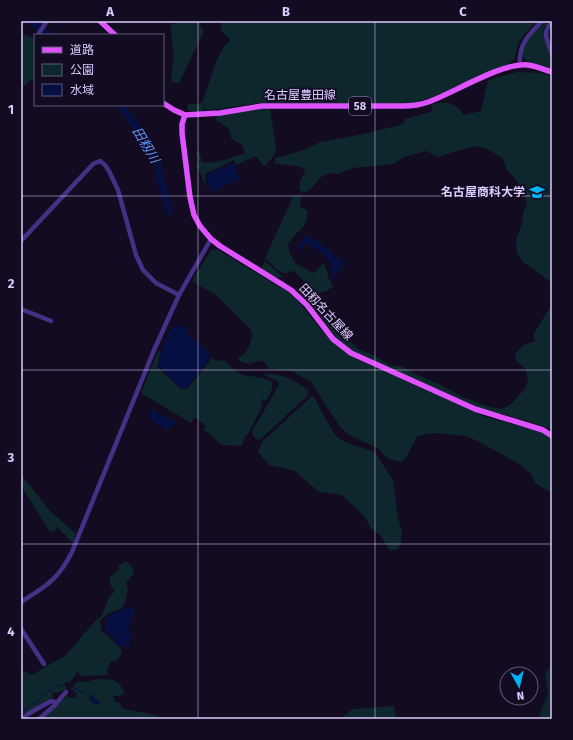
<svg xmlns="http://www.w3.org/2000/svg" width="573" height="740" font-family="'Fira Sans','Noto Sans JP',sans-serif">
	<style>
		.green { fill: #0d272c }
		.water { fill: #050f41 }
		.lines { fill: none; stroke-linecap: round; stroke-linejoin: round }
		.stream { stroke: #050f41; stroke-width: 1 }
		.river { stroke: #050f41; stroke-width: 7 }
		.minor { stroke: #443185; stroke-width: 4.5 }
		.major { stroke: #de52ff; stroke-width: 5.5 }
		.grid { fill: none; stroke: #dbcbff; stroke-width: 1; stroke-opacity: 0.55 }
		.labels { text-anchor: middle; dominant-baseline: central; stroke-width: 3.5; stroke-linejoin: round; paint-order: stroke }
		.shield { fill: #130b21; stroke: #9f91bc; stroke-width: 1 }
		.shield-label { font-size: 11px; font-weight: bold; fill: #dbcbff }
		.street-label { font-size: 12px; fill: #dbcbff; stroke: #130b21 }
		.poi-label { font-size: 12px; font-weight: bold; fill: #dbcbff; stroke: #130b21; text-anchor: end }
		.water-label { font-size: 13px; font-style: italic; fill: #5994ff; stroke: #130b21 }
		.neatline { fill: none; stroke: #dbcbff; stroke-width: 1.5 }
		.grid-label { font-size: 13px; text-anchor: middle; font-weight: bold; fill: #dbcbff }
	</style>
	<rect width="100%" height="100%" fill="#130b21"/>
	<g class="green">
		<path d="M180,21H199L201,27L204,31L179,83L172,82L171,78L174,56L170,25Z"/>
		<path d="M221,21H537C523,36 518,38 515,59L508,64C475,79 440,99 404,104L258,103L219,109L205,110L204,105L203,112L189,111L187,108L188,104H199L202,101L204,103L203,99C212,80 214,55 230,40L221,30Z"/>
		<path d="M544,21H551L543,29L552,59V69C545,67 530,64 525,60C513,50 538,28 544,21Z"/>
		<path d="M21,33L35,39V77L21,88Z"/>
		<path d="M517,72L541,73L552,76V283L523,262L517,253L516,240L522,224L523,213L527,203L517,181L507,170L503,159L491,151L478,146L456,151L439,157L426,151L404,157L394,164L353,168L337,174L329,173L321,177L310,190L305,192L300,191C298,184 301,178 305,172V169C296,164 284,166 275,163V158L304,150L320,142L358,135L404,124L405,119L433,111L431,104C448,101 453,101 464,115L481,111L488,80Z"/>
		<path d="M270,108L276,148C276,156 271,158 266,165L262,166L261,162L256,156L236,165L234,160L205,174L206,188L201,174L196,165L199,162L196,152L199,151L202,162C216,164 232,158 245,153L243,146L231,138L229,129L216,120L217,115Z"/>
		<path d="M301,195L300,207L307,210C310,228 295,230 288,245L290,254L296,264L314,273L324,263L327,271L328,277L333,287L326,291L316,294L294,271L289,272L286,274L278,270L265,258L293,197Z"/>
		<path d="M216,249L287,291C305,305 315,325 331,340C339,348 349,354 359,360L486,417L536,430L543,433L552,440V493L535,483L532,475L522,466L500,453L467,436L435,433L417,436L407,456L402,462L388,459L379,449L347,434L338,424L312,383L292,371L269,369L265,362L260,361L249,364L239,361L238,358C246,355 255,339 251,330L216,295L193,282V279L211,250Z"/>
		<path d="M265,261L283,277H280L277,278L261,268Z"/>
		<path d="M552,304V429L503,414L487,411L359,354L345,346L338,339L312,306L315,305L323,309L334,325L359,350L371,354L391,366H401L413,373L443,386L460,396L486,406L501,409L510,405L523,391L528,382L526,370L516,360L515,354L523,345L535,341L533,335Z"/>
		<path d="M158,351L160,352L157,367L181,389L188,388L212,358L217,361L223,360C230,365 234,372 243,375C253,377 262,376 272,382V389L266,401L262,399L261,402L263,405L248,434L245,436L242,446L222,445L203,429L206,426L195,417L191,423L141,393Z"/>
		<path d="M266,374C284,374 295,380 309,391L307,396L261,439L257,440L252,434L254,428L279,385L278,381L263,375Z"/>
		<path d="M311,397H314L333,432L338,438L347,443L372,451L377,455L393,481L398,518L402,531L401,543L398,549L390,551L381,536L371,528L364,516L342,495L319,492L295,471L269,465L258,452L262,442Z"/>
		<path d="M21,474L49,510L76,534L73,543L58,528L50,532L23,489L21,490Z"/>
		<path d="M126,561L132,567L134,573L126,583L128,589L125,604L120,609L107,614L100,621L102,632C110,636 115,644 122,650L120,656L116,661H112L110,662L109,668L107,669L108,674L106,675L82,676L79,674L78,671L70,682H66L64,685L67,688C63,691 58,694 53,692L52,695L53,697L21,716V670L32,675L66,655L96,620L101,617L109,597L115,591C106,581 109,576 119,570L118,566Z"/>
		<path d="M552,664V719H538L548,693L545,674Z"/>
		<path d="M102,679C116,680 118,680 125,693L119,696H113L115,702L121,703V706L124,709L156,715L160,719H43L66,697L75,698L77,694L71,689C75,681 80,681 88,682L91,680Z"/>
		<path d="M394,706L396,719H340L353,709Z"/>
	</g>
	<g class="water">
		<path d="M233,163L240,179L211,192L209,188L207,175Z"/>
		<path d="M307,236C321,241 331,255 344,262L345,264L339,270L334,279L333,280L331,276L332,264L322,253L306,243L299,251L295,250L305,237Z"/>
		<path d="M175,326L185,327L187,333L209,353V359L188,387L181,388L158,366C161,354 165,334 175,326Z"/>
		<path d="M151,409L177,423L166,430L148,417Z"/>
		<path d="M128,607L135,609L131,622L128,628L132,634L129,647L116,644L115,639L105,629L108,616Z"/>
		<path d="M90,694L100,702V704L97,705L91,702L89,699Z"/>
	</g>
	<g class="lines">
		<g class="stream">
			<path d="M35,25L38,23L42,24L43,21"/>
			<path d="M21,713C26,708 31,706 37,701C56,685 60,679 84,693"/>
		</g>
		<g class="river">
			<path d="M31,21L42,31L52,35"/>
			<path d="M121,105L146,141L158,163L160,178L169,211"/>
		</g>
		<g class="minor">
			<path d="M552,22C541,33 548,41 552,54"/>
			<path d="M39,33L47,21"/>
			<path d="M520,65C518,45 529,34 542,21"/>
			<path d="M21,241L93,164L100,161L105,165L109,171L118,190L136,255L143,270L156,283L179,295"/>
			<path d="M21,309L51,321"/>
			<path d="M21,602C46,586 58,580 72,552L154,350L179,295L211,239"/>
			<path d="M21,629L44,664"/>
			<path d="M22,719L28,714L51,701L55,702V704"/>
			<path d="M39,719L54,706L66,692"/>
		</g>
		<g class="major">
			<path d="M100,21L115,35"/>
			<path d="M163,103L174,110L185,115L220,113L262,106H403C412,106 420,105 428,102C454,93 502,62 528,65C536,66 544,70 552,72"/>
			<path d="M185,115L182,124V133L190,197L194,215L200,226L211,239L220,246L291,290L307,305L333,339L351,353L475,409L543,430L552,436"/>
		</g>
	</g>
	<path class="grid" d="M198,21V719M375,21V719M21,196H552M21,370H552M21,544H552"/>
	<defs>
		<symbol id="university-bare" viewBox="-9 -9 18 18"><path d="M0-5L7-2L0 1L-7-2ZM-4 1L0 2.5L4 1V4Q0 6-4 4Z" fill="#00b1f6" stroke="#130b21" stroke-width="2.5" paint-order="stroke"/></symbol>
	</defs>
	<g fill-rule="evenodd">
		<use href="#university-bare" x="526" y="181" width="22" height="22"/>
	</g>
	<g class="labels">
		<rect class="shield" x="349" y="97" width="22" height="18" rx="3"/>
		<g class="shield-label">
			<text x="360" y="106">58</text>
		</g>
		<g class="street-label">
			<text x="300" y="95">名古屋豊田線</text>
			<text transform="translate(326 312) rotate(47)">田籾名古屋線</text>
		</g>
		<g class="poi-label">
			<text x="525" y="192">名古屋商科大学</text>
		</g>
		<g class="water-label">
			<text transform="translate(146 145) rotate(59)">田籾川</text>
		</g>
	</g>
	<rect width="573" height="740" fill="none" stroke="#130b21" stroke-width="44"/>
	<rect x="34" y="34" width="130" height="72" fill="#130b21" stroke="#63587a"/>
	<rect x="42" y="47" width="20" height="6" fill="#de52ff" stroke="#63587a"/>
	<text x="70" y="54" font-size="12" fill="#dbcbff">道路</text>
	<rect x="42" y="64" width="20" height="12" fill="#0d272c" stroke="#63587a"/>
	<text x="70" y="74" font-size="12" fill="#dbcbff">公園</text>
	<rect x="42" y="84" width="20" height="12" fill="#050f41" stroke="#63587a"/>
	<text x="70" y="94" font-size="12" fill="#dbcbff">水域</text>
	<g transform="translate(519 686) rotate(172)"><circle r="19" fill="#130b21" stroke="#63587a"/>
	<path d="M0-3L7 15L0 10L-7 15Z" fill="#00b1f6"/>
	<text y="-6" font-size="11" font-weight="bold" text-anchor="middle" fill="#dbcbff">N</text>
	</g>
	<rect x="22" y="22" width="529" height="696" class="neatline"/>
	<g class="grid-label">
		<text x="110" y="16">A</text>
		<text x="286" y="16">B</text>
		<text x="463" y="16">C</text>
		<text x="11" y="114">1</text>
		<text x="11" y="288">2</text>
		<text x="11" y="462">3</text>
		<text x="11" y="636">4</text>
	</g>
</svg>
